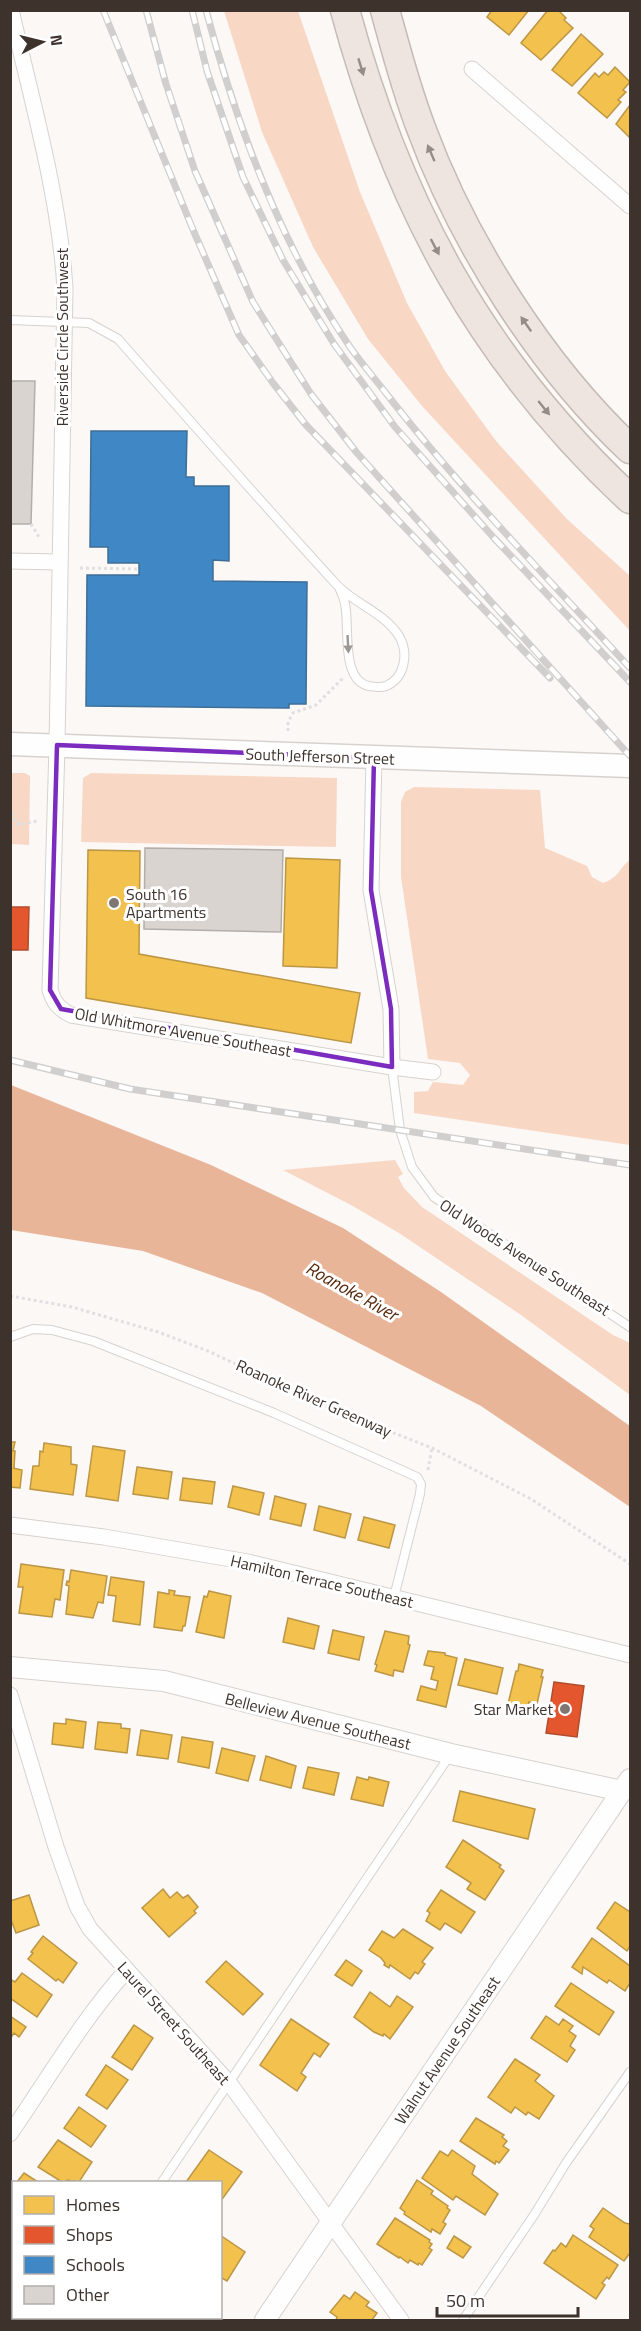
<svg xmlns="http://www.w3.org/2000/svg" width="641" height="2331" font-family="'Titillium Web',sans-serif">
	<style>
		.green { fill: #f9d7c5 }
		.water { fill: #e9b598 }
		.homes { fill: #f2c14e; stroke: #bc9644; stroke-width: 1.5 }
		.shops { fill: #e4572e; stroke: #b24c2d; stroke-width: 1.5 }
		.schools { fill: #3f88c5; stroke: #3e6e97; stroke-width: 1.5 }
		.building { fill: #dad4d0; stroke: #b4aeaa; stroke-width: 1.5 }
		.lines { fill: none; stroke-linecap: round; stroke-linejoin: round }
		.service-casing { stroke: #d8d2ce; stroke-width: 10 }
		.minor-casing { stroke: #d8d2ce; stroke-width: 17 }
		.tertiary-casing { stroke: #d8d2ce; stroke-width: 22 }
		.secondary-casing { stroke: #d8d2ce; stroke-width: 25 }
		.motorway-casing { stroke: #c6bab5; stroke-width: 31 }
		.path { stroke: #e1dfdf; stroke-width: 3; stroke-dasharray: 3 3; stroke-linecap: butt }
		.service { stroke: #fefefe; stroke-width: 8 }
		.minor { stroke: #fefefe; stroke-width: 15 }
		.tertiary { stroke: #fefefe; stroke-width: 20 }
		.secondary { stroke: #fefefe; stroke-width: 22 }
		.motorway { stroke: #eee5e0; stroke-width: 28 }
		.rail-casing { stroke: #d0cfce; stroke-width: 7 }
		.rail { stroke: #fff; stroke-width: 4.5; stroke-dasharray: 14; stroke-linecap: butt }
		.oneway { fill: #968c86 }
		.oneway2 { fill: #9e9895 }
		.marked { fill: none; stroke: #7b2cbf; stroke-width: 4.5; stroke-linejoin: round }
		.poi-dot { fill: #807773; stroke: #fff; stroke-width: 2 }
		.labels { text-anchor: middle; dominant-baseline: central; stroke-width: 6; stroke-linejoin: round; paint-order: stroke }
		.street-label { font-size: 16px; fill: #3d322c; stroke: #fff }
		.poi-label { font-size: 16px; fill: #3d322c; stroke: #fff; text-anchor: start }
		.water-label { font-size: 18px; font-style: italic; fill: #562709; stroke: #fff }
	</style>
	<rect width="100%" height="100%" fill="#fbf8f6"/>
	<g class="green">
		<path d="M224,11H298L360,192L407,303L445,371L496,441L567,519L630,576V631L422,406L368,339L313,247L262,132Z"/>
		<path d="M11,773H25L30,776L29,845L11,844Z"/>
		<path d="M91,773L337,778L336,847L81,842L83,778Z"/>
		<path d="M414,787L540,790L545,848L587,866L592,877L603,883C621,876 617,870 630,860V1145L414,1113V1092L428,1091L433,1082L463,1085L470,1075L460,1063L428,1059L401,877V802L405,792Z"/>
		<path d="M395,1160L403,1174L398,1177L404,1188L422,1207L613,1335L630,1343V1395L521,1315L399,1233L351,1205L283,1170Z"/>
	</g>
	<path class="water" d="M11,1085L211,1165L343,1228L441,1292L630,1426V1507L481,1406L262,1293L143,1251L11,1230Z"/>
	<g class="homes">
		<path d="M492,10H529L509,35L487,17Z"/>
		<path d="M548,10H558L566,18L564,20L573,28L541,60L521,43Z"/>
		<path d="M581,34L603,54L572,86L552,70Z"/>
		<path d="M615,67L630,82L623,90L626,92L618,100L621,102L607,118L578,93L595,73L599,77L604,72L608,75Z"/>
		<path d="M630,105V138L616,124Z"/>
		<path d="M88,850L140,851L139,954L360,993L351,1043L86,998Z"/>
		<path d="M286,858L340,860L337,968L283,966Z"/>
		<path d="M10,1442H15L13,1451H15L14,1468H13L22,1470L20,1488L10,1487Z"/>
		<path d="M44,1443L71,1447V1464L77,1465L73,1495L30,1489L33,1466H39L40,1451L43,1452Z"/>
		<path d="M93,1446L125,1451L118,1501L86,1496Z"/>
		<path d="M137,1467L172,1472L168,1499L133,1494Z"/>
		<path d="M183,1478L215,1482L212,1504L180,1500Z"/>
		<path d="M233,1486L264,1493L259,1515L228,1507Z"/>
		<path d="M275,1496L306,1504L301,1526L270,1519Z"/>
		<path d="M319,1506L351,1514L345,1538L314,1530Z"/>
		<path d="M364,1517L395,1525L389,1548L358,1540Z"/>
		<path d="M21,1564L64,1570L60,1600L55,1599L52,1617L19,1613L23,1587H18Z"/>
		<path d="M71,1570L107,1576L103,1603L98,1602L93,1618L66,1614L69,1586L66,1585L67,1581L69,1582Z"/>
		<path d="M111,1577L144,1582L140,1625L113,1621L116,1596L108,1595Z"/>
		<path d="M169,1590L175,1591L174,1595L190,1597L185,1626H183L182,1631L154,1627L158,1592L169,1594Z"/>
		<path d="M209,1591L231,1596L224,1638L196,1632L204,1596L207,1597Z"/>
		<path d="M288,1618L319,1626L314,1649L283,1642Z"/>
		<path d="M333,1630L364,1637L359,1660L328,1653Z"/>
		<path d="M385,1631L409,1636L408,1644L410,1645L403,1672L394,1670L393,1676L375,1671L377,1665L375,1664Z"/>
		<path d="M428,1651L445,1653V1655L457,1658L446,1707L417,1700L421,1686L436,1690L438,1681L431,1679L434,1667L424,1665Z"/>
		<path d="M465,1659L503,1668L497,1694L458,1685Z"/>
		<path d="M519,1664L543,1670L541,1677H543L537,1704L529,1702L527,1708L508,1704L516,1671H518Z"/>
		<path d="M66,1719L86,1722L83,1748L52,1744L54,1723L66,1724Z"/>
		<path d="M98,1722L121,1724V1728L130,1729L127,1753L95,1749Z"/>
		<path d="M141,1730L172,1735L168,1759L137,1755Z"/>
		<path d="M182,1737L213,1742L209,1768L178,1762Z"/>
		<path d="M222,1748L255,1756L248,1781L216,1773Z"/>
		<path d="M266,1756L296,1766L291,1788L260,1780Z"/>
		<path d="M308,1767L339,1773L334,1795L303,1788Z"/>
		<path d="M357,1777L368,1780L369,1777L389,1782L383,1806L351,1799Z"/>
		<path d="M460,1791L535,1809L528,1839L453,1821Z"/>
		<path d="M463,1840L501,1865L499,1867L504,1871L485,1900L467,1889L471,1883L446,1867Z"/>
		<path d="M163,1889L170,1898L177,1892L183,1898L188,1895L198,1907L194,1911L196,1913L169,1937L142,1908Z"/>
		<path d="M441,1890L475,1912L461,1933L445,1923L440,1930L426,1921L430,1913L427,1911Z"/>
		<path d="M29,1895L39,1925L16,1933L10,1917V1901Z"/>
		<path d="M615,1902L630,1912V1946L627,1951L597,1928Z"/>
		<path d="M403,1929L433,1948L422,1962L425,1964L418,1974L415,1972L410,1979L390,1965L389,1968L384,1965L385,1963L381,1958L369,1950L382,1931L394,1938Z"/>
		<path d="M43,1936L77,1963L63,1983L58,1979L56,1981L28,1959L33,1953L31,1952Z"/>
		<path d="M592,1938L630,1966V1983L625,1991L609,1980L607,1983L583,1967L582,1974L572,1967Z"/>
		<path d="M346,1960L362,1971L352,1986L335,1975Z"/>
		<path d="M226,1961L263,1994L243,2015L206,1982Z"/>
		<path d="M22,1973L52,1995L37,2017L10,1998V1979L15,1982Z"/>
		<path d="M571,1983L614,2012L599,2035L555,2006Z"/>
		<path d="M370,1992L390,2007L397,1996L413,2007L390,2039L384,2034L383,2036L374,2032L354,2017Z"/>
		<path d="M10,2016L26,2027L19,2037L14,2033L10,2039Z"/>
		<path d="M546,2016L559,2025L563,2019L573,2026L569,2031L576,2036L570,2046L575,2050L567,2062L531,2038Z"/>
		<path d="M291,2019L329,2044L320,2057L314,2053L301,2073L306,2077L297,2091L260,2065Z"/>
		<path d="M134,2025L153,2038L132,2070L112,2057Z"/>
		<path d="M515,2059L540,2075L535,2081L554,2096L539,2119L528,2112L526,2115L515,2107L511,2113L488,2097Z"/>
		<path d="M106,2065L128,2080L107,2109L86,2095Z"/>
		<path d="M79,2107L106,2126L91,2147L64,2128Z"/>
		<path d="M476,2118L504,2135L502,2137L507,2141L503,2146L509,2150L499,2163L496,2161L495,2164L460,2141Z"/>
		<path d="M58,2140L92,2162L79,2182L67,2180L66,2182H62L38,2167Z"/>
		<path d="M209,2150L242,2172L220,2202V2182H186Z"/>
		<path d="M452,2150L475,2166L472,2174L498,2194L485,2215L456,2196L453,2200L422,2178L440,2151L448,2156Z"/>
		<path d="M24,2173L38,2182H17Z"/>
		<path d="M417,2180L433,2191L431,2194L448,2206L447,2208L450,2210L443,2222L446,2224L440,2234L432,2229L431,2232L404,2214L405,2212L400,2208Z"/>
		<path d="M603,2208L625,2223L630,2224V2253L624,2261L589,2237L594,2229L590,2226Z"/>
		<path d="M10,2217L14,2219L12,2252L10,2251Z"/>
		<path d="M395,2218L430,2240L429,2242L432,2244L429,2248L432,2250L422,2265L419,2263L418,2265L410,2260L408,2263L400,2257L399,2258L377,2244Z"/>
		<path d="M220,2235L245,2252L227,2281L220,2277Z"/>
		<path d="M573,2235L618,2265L609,2279L607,2277L602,2283L605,2285L596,2299L544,2263L553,2250L555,2251L561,2243L566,2247Z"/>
		<path d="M454,2236L471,2247L463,2258L447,2248Z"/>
		<path d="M355,2292L369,2302L366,2306L377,2313L372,2320H336L337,2317L330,2312L344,2295L350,2299Z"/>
		<path d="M124,2318H172L176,2320H122Z"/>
		<path d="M182,2318H200L197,2320H179Z"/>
	</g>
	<g class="shops">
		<path d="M10,907H29L28,950H10Z"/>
		<path d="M554,1682L584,1686L577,1737L546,1733Z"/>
	</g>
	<path class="schools" d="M91,431H187L186,477H194V486H229V561L213,560V581L307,582L306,704H289V708L86,706L87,575H139V563H108V547H90Z"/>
	<g class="building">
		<path d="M10,381H35L31,524H10Z"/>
		<path d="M145,848L283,850L281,932L144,929Z"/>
	</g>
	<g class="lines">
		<defs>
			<g id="service">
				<path d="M10,320L89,323L118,339C190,421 262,503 336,584C354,604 384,612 399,636C409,653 405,678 386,686C380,688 376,687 369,686C340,680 350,625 345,604C344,598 341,592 339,587"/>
				<path d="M392,1067L400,1130L412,1167L434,1197L630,1327"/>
				<path d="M10,1337L33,1329L52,1330L93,1341L274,1413L417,1477L421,1484L420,1494L394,1597"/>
				<path d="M162,2182L450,1755"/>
				<path d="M69,2320L71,2318"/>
				<path d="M463,2320L534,2215L566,2163L630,2072"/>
			</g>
			<g id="minor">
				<path d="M11,10C32,102 59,194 65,288L57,745L50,990C54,1003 59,1009 71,1015L392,1067L433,1072"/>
				<path d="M472,69L630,206"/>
				<path d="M10,561L59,562"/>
				<path d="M374,758L371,890L391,1009L392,1067"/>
				<path d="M10,1525L104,1537L248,1562L630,1655"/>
				<path d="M10,1695L56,1847L77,1906L90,1929L230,2084L401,2320"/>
				<path d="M10,2134C48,2079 82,2020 126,1971"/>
			</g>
			<g id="tertiary">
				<path d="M10,1667L164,1681L451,1754L622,1791"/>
				<path d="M265,2320L630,1779"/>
			</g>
			<path id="secondary" d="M10,744L630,766"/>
			<g id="motorway">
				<path d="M345,10C398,206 482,361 630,499"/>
				<path d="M385,10C396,50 406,89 421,128C463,242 541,365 630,449"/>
			</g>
		</defs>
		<use href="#service" class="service-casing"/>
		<use href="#minor" class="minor-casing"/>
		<use href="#tertiary" class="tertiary-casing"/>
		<use href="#secondary" class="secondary-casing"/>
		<use href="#motorway" class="motorway-casing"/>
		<g class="path">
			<path d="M31,524L39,537"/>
			<path d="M80,568L139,569"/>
			<path d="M288,731V722L293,713L316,705L343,678"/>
			<path d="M10,807L16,822L22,824"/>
			<path d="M10,826L37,821"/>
			<path d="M10,1296L72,1307L158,1332L208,1351L323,1405L432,1448L531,1499L630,1564"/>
			<path d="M428,1470L432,1448"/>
		</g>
		<use href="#service" class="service"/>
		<use href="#minor" class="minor"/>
		<use href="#tertiary" class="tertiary"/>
		<use href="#secondary" class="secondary"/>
		<use href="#motorway" class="motorway"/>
		<defs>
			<g id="rail">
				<path d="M103,10L194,232L239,335L273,383L306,425L550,678"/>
				<path d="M146,10L166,84L195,171L253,302L311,394L357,453L630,756"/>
				<path d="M192,10L207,71L243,177L283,260L334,344L395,427L494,538L630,682"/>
				<path d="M206,10C237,127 281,246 350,347C362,364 376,380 389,397C463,492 549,579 630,668"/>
				<path d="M10,1060L130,1089L630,1165"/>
			</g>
		</defs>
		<use href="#rail" class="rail-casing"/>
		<use href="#rail" class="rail"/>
	</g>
	<defs><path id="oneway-solid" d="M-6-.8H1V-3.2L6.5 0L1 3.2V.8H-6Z" transform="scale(1.5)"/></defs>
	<g class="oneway">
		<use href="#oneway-solid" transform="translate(361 67) rotate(73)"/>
		<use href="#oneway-solid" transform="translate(431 153) rotate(-113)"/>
		<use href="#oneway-solid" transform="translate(435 247) rotate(62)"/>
		<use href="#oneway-solid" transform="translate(526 324) rotate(-125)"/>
		<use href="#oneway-solid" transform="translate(544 408) rotate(51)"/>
	</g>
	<use class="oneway2" href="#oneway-solid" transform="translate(348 644) rotate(87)"/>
	<path class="marked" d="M57,745L374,758L371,890L391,1009L392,1067L61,1009L50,990Z"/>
	<g class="poi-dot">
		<circle cx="114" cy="903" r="6"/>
		<circle cx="565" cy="1709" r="6"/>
	</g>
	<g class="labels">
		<g class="street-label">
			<text transform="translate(62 337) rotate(-90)">Riverside Circle Southwest</text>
			<text transform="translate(320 756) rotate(2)">South Jefferson Street</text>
			<text transform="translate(183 1032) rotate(10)">Old Whitmore Avenue Southeast</text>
			<text transform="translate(525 1257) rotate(33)">Old Woods Avenue Southeast</text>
			<text transform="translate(314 1398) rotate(24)">Roanoke River Greenway</text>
			<text transform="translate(322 1581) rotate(13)">Hamilton Terrace Southeast</text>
			<text transform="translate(318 1721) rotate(14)">Belleview Avenue Southeast</text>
			<text transform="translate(174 2023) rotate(48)">Laurel Street Southeast</text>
			<text transform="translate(447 2050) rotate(-56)">Walnut Avenue Southeast</text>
		</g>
		<g class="poi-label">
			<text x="126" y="894">South 16<tspan x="126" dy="18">Apartments</tspan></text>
			<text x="553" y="1709" text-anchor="end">Star Market</text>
		</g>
		<g class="water-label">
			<text transform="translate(352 1291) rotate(29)">Roanoke River</text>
		</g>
	</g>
	<rect width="641" height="2331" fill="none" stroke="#3d322c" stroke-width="24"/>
	<rect x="12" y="2181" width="210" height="138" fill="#ffffff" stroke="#b1adab" stroke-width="1.5"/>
	<rect x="24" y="2196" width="30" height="18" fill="#f2c14e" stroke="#b1adab" stroke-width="1.5"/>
	<text x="66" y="2211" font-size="18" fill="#3d322c">Homes</text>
	<rect x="24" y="2226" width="30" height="18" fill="#e4572e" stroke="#b1adab" stroke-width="1.5"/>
	<text x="66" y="2241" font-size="18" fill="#3d322c">Shops</text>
	<rect x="24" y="2256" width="30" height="18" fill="#3f88c5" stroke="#b1adab" stroke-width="1.5"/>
	<text x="66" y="2271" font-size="18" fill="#3d322c">Schools</text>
	<rect x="24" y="2286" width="30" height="18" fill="#dad4d0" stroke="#b1adab" stroke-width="1.5"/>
	<text x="66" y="2301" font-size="18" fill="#3d322c">Other</text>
	<g transform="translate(42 42) rotate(83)" stroke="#ffffff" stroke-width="4.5" paint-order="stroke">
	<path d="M0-4.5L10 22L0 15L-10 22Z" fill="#3d322c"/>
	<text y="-9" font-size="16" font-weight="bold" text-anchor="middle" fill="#3d322c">N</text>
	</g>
	<path d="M437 2307v9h141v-9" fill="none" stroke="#3d322c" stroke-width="3"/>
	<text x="446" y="2307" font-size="18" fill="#3d322c" stroke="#ffffff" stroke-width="4.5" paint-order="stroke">50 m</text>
</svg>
